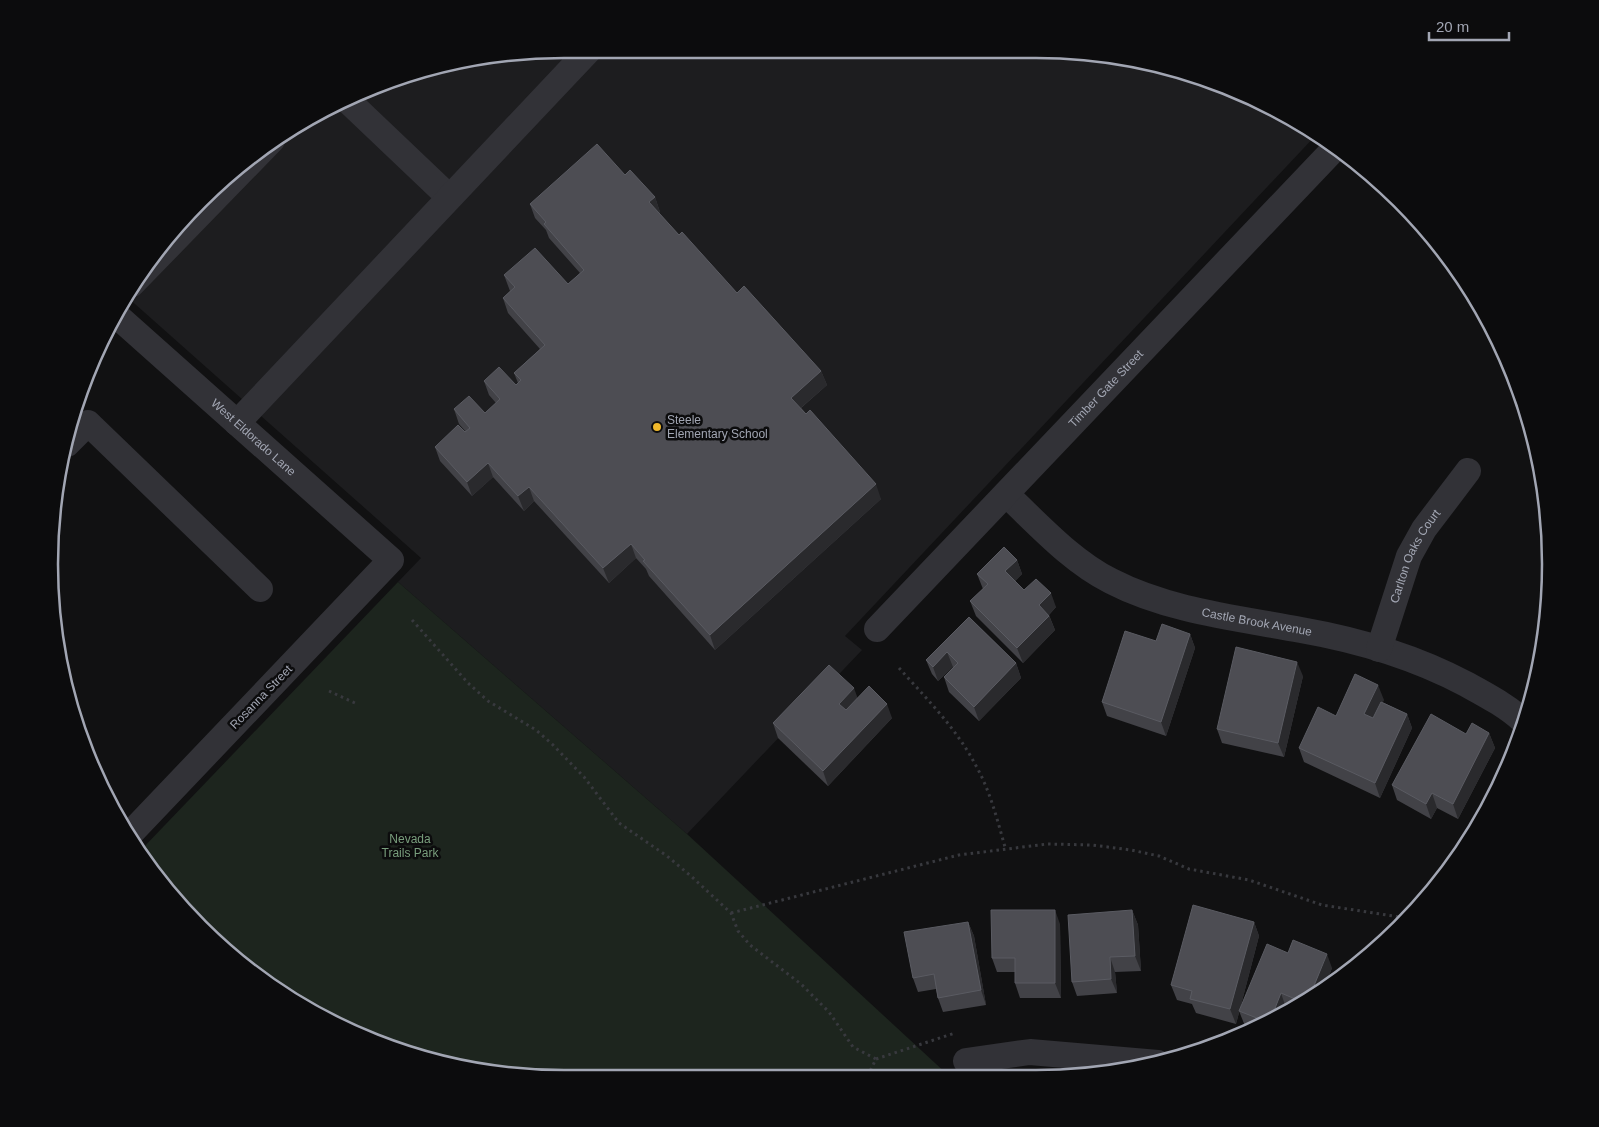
<svg xmlns="http://www.w3.org/2000/svg" width="1599" height="1127" font-family="Arial,sans-serif">
	<style>
		.built { fill: #1d1d1f }
		.green { fill: #1d251e }
		.lines { fill: none; stroke-linecap: round; stroke-linejoin: round }
		.path { stroke: #38393e; stroke-width: 3; stroke-dasharray: 2.5 4; stroke-linecap: butt }
		.minor { stroke: #323237; stroke-width: 26 }
		.wall { fill: #424247 }
		.shaded-wall { fill: #2a2a2d }
		.building { fill: #4d4d53; stroke: #5a5b62 }
		.poi-dot { fill: #f0b82b; stroke: #0c0c0d; stroke-width: 2 }
		.labels { text-anchor: middle; dominant-baseline: central; stroke-width: 5; stroke-linejoin: round; paint-order: stroke }
		.street-label { font-size: 12px; fill: #a2a6b3; stroke: #0c0c0d }
		.poi-label { font-size: 12px; fill: #a2a6b3; stroke: #0c0c0d; text-anchor: start }
		.park-label { font-size: 12px; fill: #799e7d; stroke: #0c0c0d }
		.rim { fill: none; stroke: #a2a6b3; stroke-width: 2.5 }
	</style>
	<rect width="100%" height="100%" fill="#111112"/>
	<path class="built" d="M564,49H1036L1136,59L1232,88L1293,118L1317,134L845,636L862,650L687,834L398,582L421,558L126,296L135,278L278,135L366,88L430,66Z"/>
	<path class="green" d="M398,582L687,834L948,1075L530,1077L431,1061L336,1025L250,972L177,903L141,850Z"/>
	<g class="lines">
		<g class="path">
			<path d="M412,620L468,683L488,701L536,730L552,744L584,777L619,823L667,856L692,877L731,913L738,931L750,945L801,984L829,1012L853,1047L876,1059L868,1075"/>
			<path d="M899,668C926,698 956,728 975,764C990,790 997,819 1005,847"/>
			<path d="M329,691L357,704"/>
			<path d="M731,913L959,855L1047,844L1092,845L1131,850L1159,856L1189,869L1249,880L1322,905L1406,918"/>
			<path d="M876,1059L955,1033"/>
		</g>
		<g class="minor">
			<path d="M346,99L449,197"/>
			<path d="M132,284L272,140"/>
			<path id="s1" d="M116,315L391,560L130,834"/>
			<path d="M237,423L590,49"/>
			<path d="M67,444L88,423L260,589"/>
			<path id="s2" d="M1006,494C1038,524 1071,561 1111,581C1169,611 1238,618 1301,630C1358,640 1415,657 1466,684C1486,695 1507,706 1523,721"/>
			<path id="s3" d="M877,629L1336,147"/>
			<path id="s4" d="M1379,649L1409,556L1424,529L1468,471"/>
			<path d="M966,1061L1030,1052L1158,1063"/>
		</g>
	</g>
	<g class="wall">
		<path d="M625,175L655,197L660,212L659,213L679,235L737,293L821,371L827,385L801,408L881,499L715,650L649,576L646,569L636,558L609,583L534,501L524,511L493,477L472,496L440,461L435,447L466,432L459,424L454,409L485,413L496,403L489,395L484,381L516,385L518,383L514,373L540,349L508,313L503,298L510,291L504,275L568,284L580,273L549,238L546,230L535,218L530,204Z"/>
		<path d="M1017,560L1022,574L1015,581L1024,590L1056,607L1049,615L1055,630L1023,663L976,616L970,601L983,589L977,574Z"/>
		<path d="M969,617L1016,663L1021,678L979,721L949,692L944,677L954,668L953,667L938,681L932,674L926,660Z"/>
		<path d="M1190,634L1195,648L1166,736L1107,716L1102,702L1156,641Z"/>
		<path d="M1303,676L1284,757L1222,743L1217,729Z"/>
		<path d="M857,698L892,718L828,786L778,738L773,723Z"/>
		<path d="M1384,700L1382,702L1407,714L1412,728L1380,798L1304,762L1299,748L1336,716Z"/>
		<path d="M1489,733L1495,748L1458,819L1437,808L1431,819L1397,800L1392,785L1466,734Z"/>
		<path d="M1132,910L1138,925L1141,971L1115,972L1117,993L1077,996L1072,982Z"/>
		<path d="M968,922L974,936L986,1005L943,1012L938,998L936,989L918,992L913,978Z"/>
		<path d="M1254,922L1259,936L1236,1024L1196,1013L1192,1004L1177,1000L1171,985Z"/>
		<path d="M1060,924L1061,998H1020L1015,983V972H997L992,958Z"/>
		<path d="M1288,953L1332,968L1326,983L1288,1008H1286L1285,1010L1263,1025L1253,1029L1245,1026L1239,1011Z"/>
	</g>
	<g class="shaded-wall">
		<path d="M655,197L660,212L654,217L649,202Z"/>
		<path d="M821,371L827,385L796,412L791,398Z"/>
		<path d="M488,463L493,477L472,496L467,482Z"/>
		<path d="M876,484L881,499L715,650L710,635Z"/>
		<path d="M529,487L534,501L524,511L518,496Z"/>
		<path d="M631,544L636,558L609,583L603,568Z"/>
		<path d="M1017,560L1022,574L1011,586L1005,571Z"/>
		<path d="M1051,593L1056,607L1044,620L1039,605Z"/>
		<path d="M1049,616L1055,630L1023,663L1017,648Z"/>
		<path d="M1190,634L1195,648L1166,736L1161,722Z"/>
		<path d="M947,652L953,667L938,681L933,667Z"/>
		<path d="M1297,662L1303,676L1284,757L1278,743Z"/>
		<path d="M1016,663L1021,678L979,721L974,707Z"/>
		<path d="M1378,685L1384,700L1370,729L1364,714Z"/>
		<path d="M854,688L859,702L844,718L839,704Z"/>
		<path d="M887,704L892,718L828,786L823,771Z"/>
		<path d="M1407,714L1412,728L1380,798L1375,783Z"/>
		<path d="M1489,733L1495,748L1458,819L1453,804Z"/>
		<path d="M1432,793L1437,808L1431,819L1426,804Z"/>
		<path d="M1055,910L1060,924L1061,998L1055,983Z"/>
		<path d="M1132,910L1138,925L1141,971L1135,956Z"/>
		<path d="M968,922L974,936L986,1005L981,990Z"/>
		<path d="M1254,922L1259,936L1236,1024L1230,1009Z"/>
		<path d="M1327,954L1332,968L1326,983L1311,993Z"/>
		<path d="M1110,957L1115,972L1117,993L1111,979Z"/>
		<path d="M1281,993L1286,1008L1285,1010L1270,1021Z"/>
	</g>
	<g class="building">
		<path d="M597,144L625,175L630,170L655,197L649,202L679,235L682,232L737,293L744,286L821,371L791,398L806,414L810,410L876,484L710,635L643,561L645,560L631,544L603,568L529,487L518,496L488,463L467,482L435,447L458,425L465,432L470,428L454,409L469,396L485,413L500,399L484,381L499,367L516,385L521,380L514,373L545,345L503,298L515,287L504,275L535,248L568,284L584,270L544,224L546,222L530,204Z"/>
		<path d="M1004,547L1017,560L1005,571L1024,590L1036,579L1051,593L1039,605L1049,616L1017,648L970,601L988,584L977,574Z"/>
		<path d="M969,617L1016,663L974,707L944,677L958,663L947,652L933,667L926,660Z"/>
		<path d="M1162,624L1190,634L1161,722L1102,702L1125,631L1156,641Z"/>
		<path d="M1236,647L1297,662L1278,743L1217,729Z"/>
		<path d="M829,665L854,688L839,704L846,710L869,686L887,704L823,771L773,723Z"/>
		<path d="M1355,674L1378,685L1364,714L1373,718L1381,702L1407,714L1375,783L1299,748L1318,707L1336,716Z"/>
		<path d="M1431,714L1466,734L1472,723L1489,733L1453,804L1432,793L1426,804L1392,785Z"/>
		<path d="M1193,905L1254,922L1230,1009L1190,999L1192,991L1171,985Z"/>
		<path d="M991,910H1055V983H1015V958H992Z"/>
		<path d="M1132,910L1135,956L1110,957L1111,979L1072,982L1068,915Z"/>
		<path d="M968,922L981,990L938,998L934,974L913,978L904,932Z"/>
		<path d="M1293,940L1327,954L1311,993L1300,1001L1281,993L1270,1021L1267,1022L1239,1011L1267,944L1288,953Z"/>
	</g>
	<circle class="poi-dot" cx="657" cy="427" r="5"/>
	<g class="labels">
		<g class="street-label">
			<text stroke="none"><textPath href="#s3" startOffset="332">Timber Gate Street</textPath></text>
			<text stroke="none"><textPath href="#s1" startOffset="184">West Eldorado Lane</textPath></text>
			<text stroke="none"><textPath href="#s4" startOffset="100">Carlton Oaks Court</textPath></text>
			<text stroke="none"><textPath href="#s2" startOffset="289">Castle Brook Avenue</textPath></text>
			<text transform="translate(261 697) rotate(-46)">Rosanna Street</text>
		</g>
		<g class="poi-label">
			<text x="667" y="420">Steele<tspan x="667" dy="14">Elementary School</tspan></text>
		</g>
		<g class="park-label">
			<text x="410" y="839">Nevada<tspan x="410" dy="14">Trails Park</tspan></text>
		</g>
	</g>
	<path d="M0 0H1599V1127H0ZM564 58H1036A506 506 0 0 1 1542 564V564A506 506 0 0 1 1036 1070H564A506 506 0 0 1 58 564V564A506 506 0 0 1 564 58Z" fill="#0c0c0d" fill-rule="evenodd"/>
	<path class="rim" d="M564 58H1036A506 506 0 0 1 1542 564V564A506 506 0 0 1 1036 1070H564A506 506 0 0 1 58 564V564A506 506 0 0 1 564 58Z"/>
	<path d="M1429 32v8h80v-8" fill="none" stroke="#a2a6b3" stroke-width="2.5"/>
	<text x="1436" y="32" font-size="15" fill="#a2a6b3" stroke="#0c0c0d" stroke-width="4" paint-order="stroke">20 m</text>
</svg>
